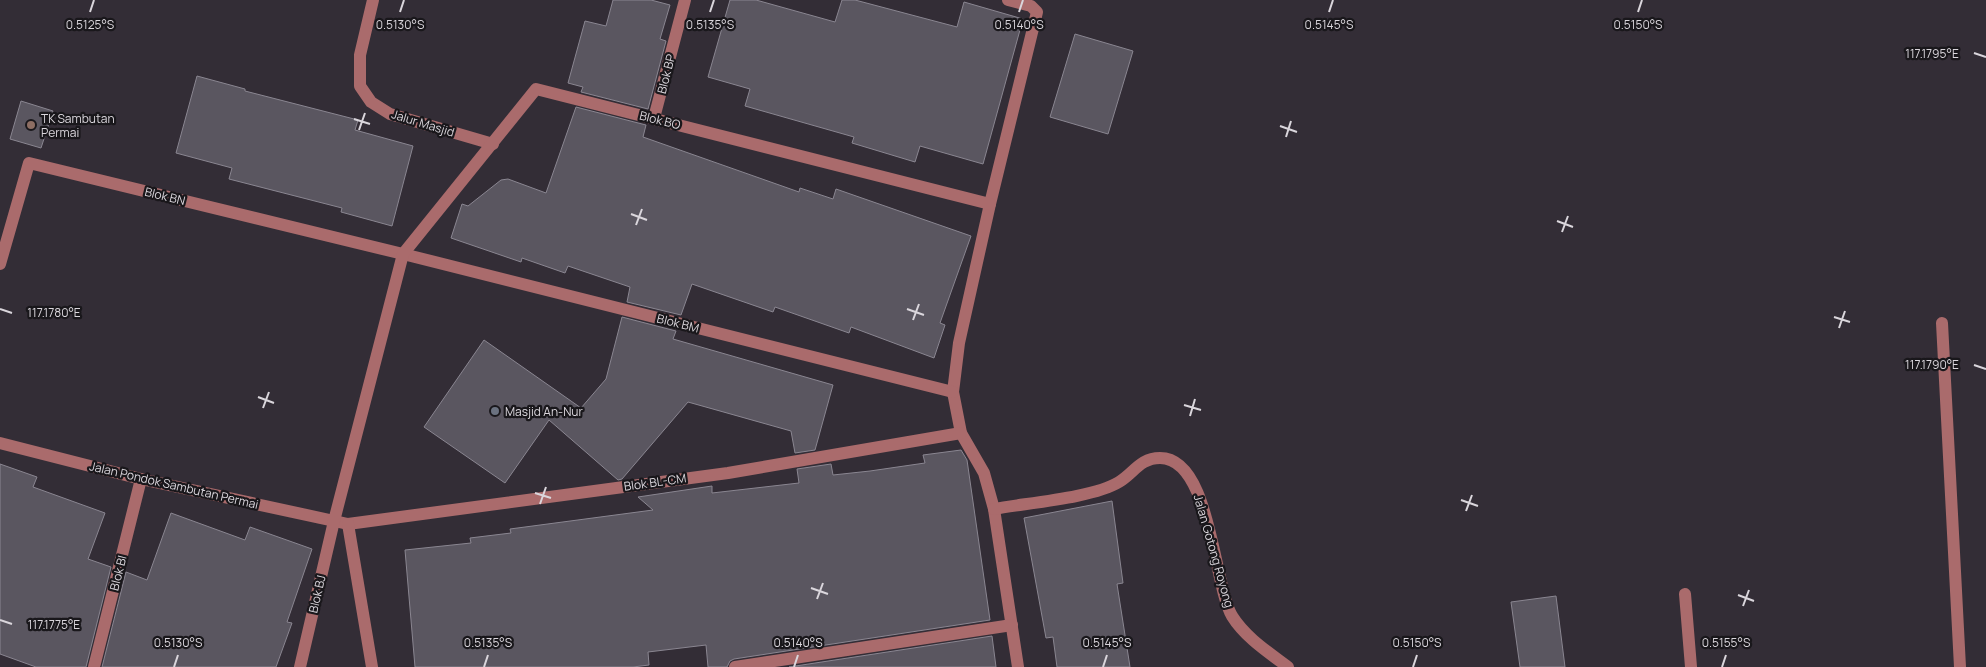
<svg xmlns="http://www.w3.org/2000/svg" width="1986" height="667" font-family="Manrope,sans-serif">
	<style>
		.building { fill: #5a5660; stroke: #8a8691 }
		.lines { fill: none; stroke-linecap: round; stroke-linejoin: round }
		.minor { stroke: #aa6b6c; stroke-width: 12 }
		.ticks { fill: none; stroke: #dad6dc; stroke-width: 2 }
		.education-dot { fill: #8d6e63; stroke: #19171b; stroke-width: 2 }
		.worship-dot { fill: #6b7280; stroke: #19171b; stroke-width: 2 }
		.labels { text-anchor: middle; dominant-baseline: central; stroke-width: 4.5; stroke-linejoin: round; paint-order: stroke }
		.street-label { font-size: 12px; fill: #dad6dc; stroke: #19171b }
		.poi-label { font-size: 12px; fill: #dad6dc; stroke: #19171b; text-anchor: start }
		.ticks-label { font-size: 12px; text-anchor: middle; fill: #dad6dc; stroke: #19171b; stroke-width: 4.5; stroke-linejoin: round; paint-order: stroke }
	</style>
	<rect width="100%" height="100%" fill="#332d36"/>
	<g class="building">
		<path d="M613,0H651L670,5L660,39L666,41L648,109L581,92L583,87L568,83L585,21L606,26Z"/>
		<path d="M730,0H756L835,22L842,0H855L957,27L964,2L1023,19L983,164L920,146L915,162L852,143L854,137L745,106L750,89L708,77Z"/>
		<path d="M1075,34L1133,51L1108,134L1050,117Z"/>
		<path d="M197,76L245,89V91L358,120L355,130L413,146L392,226L341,212L342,208L229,179L232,168L176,153Z"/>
		<path d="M21,101L53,111L41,148L10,139Z"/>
		<path d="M576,107L646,125L643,137L799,192L800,188L833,199L836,189L971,236L940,323L945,325L934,358L851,327L849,333L775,307L773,312L692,284L681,315L627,302L630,287L568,266L565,273L522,258L521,262L451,238L462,204L468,206L501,180L508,179L546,193Z"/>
		<path d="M622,317L676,331L673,339L833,385L815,450L795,453L791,431L688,402L622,479L618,480L549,420L505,483L424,427L484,340L581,408L606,379Z"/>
		<path d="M961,450L967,460L990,620L734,659L730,661L727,667H708L706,645L648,652L649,665L633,667H415L405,550L471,543L470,538L511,533L510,529L653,510L638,497L712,486V493L799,483L797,469L831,464L833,475L870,471L925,463L923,455Z"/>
		<path d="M0,464L37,477L33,487L105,513L88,559L111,567L86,667H36L0,654Z"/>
		<path d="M1112,501L1123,583L1117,584L1130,667H1057L1053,637L1046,638L1024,518Z"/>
		<path d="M171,513L245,540L250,527L312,549L287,622L292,623L276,667H102L126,572L147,580Z"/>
		<path d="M1556,596L1565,667H1520L1511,602Z"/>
		<path d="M992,636L996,667H789Z"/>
	</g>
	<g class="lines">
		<g class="minor">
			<path d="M373,0L360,55V86L371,102L390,114L493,144"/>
			<path d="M1008,0L1031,6L1037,12L990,204L959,343L953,392L961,433L984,473L994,509L1018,667"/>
			<path d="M654,118L685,0"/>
			<path d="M0,264L29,163L403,254L953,392"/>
			<path d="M1942,323L1960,667"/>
			<path d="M0,443L141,479L348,524L728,473L961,433"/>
			<path d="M994,509C1026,503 1093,498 1119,482C1134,473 1140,458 1160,458C1211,458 1213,583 1232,616C1245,637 1268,652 1288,667"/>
			<path d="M348,524L372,667"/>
			<path d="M1685,594L1691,667"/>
			<path d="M94,667L141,479"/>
			<path d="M300,667L334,521L403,254L536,89L990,204"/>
			<path d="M735,667L1012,625"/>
		</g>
	</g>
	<path class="ticks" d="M90,12L94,0M400,12L404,0M710,12L714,0M1019,12L1023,0M1329,12L1333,0M1638,12L1642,0M1974,53L1986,57M354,119L370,124M1280,126L1297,132M359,130L365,113M1286,137L1291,121M631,214L647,220M1557,221L1573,227M636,225L642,209M1562,232L1568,216M0,309L12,313M907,309L924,315M1834,317L1850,322M913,320L919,304M1839,328L1845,311M1974,365L1986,369M258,397L274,403M1184,405L1201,410M263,408L269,392M1190,416L1195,399M535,493L551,498M1461,500L1478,506M540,504L546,487M1466,511L1472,495M811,588L828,594M1738,595L1754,601M817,599L823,583M1743,606L1749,590M0,620L12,624M174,667L178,655M484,667L488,655M794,667L798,655M1103,667L1107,655M1413,667L1417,655M1722,667L1726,655"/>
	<circle class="education-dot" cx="31" cy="125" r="5"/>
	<circle class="worship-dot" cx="495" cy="411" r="5"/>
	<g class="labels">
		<g class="street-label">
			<text transform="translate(666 74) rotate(-76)">Blok BP</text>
			<text transform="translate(660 120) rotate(14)">Blok BO</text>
			<text transform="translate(423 123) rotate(17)">Jalur Masjid</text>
			<text transform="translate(165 196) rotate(14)">Blok BN</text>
			<text transform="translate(678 323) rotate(14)">Blok BM</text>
			<text transform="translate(655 482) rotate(-8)">Blok BL-CM</text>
			<text transform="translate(174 485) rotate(13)">Jalan Pondok Sambutan Permai</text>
			<text transform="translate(1214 551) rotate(74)">Jalan Gotong Royong</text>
			<text transform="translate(118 573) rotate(-76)">Blok BI</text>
			<text transform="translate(317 594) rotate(-77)">Blok BJ</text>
		</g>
		<g class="poi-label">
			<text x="41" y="118">TK Sambutan<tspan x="41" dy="14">Permai</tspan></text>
			<text x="505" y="411">Masjid An-Nur</text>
		</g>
	</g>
	<g class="ticks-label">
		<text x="90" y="29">0.5125°S</text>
		<text x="400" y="29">0.5130°S</text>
		<text x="710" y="29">0.5135°S</text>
		<text x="1019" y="29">0.5140°S</text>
		<text x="1329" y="29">0.5145°S</text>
		<text x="1638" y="29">0.5150°S</text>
		<text x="1932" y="58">117.1795°E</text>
		<text x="54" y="317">117.1780°E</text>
		<text x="1932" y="369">117.1790°E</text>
		<text x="54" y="629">117.1775°E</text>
		<text x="178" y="647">0.5130°S</text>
		<text x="488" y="647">0.5135°S</text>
		<text x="798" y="647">0.5140°S</text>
		<text x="1107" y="647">0.5145°S</text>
		<text x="1417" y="647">0.5150°S</text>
		<text x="1726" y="647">0.5155°S</text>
	</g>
</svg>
